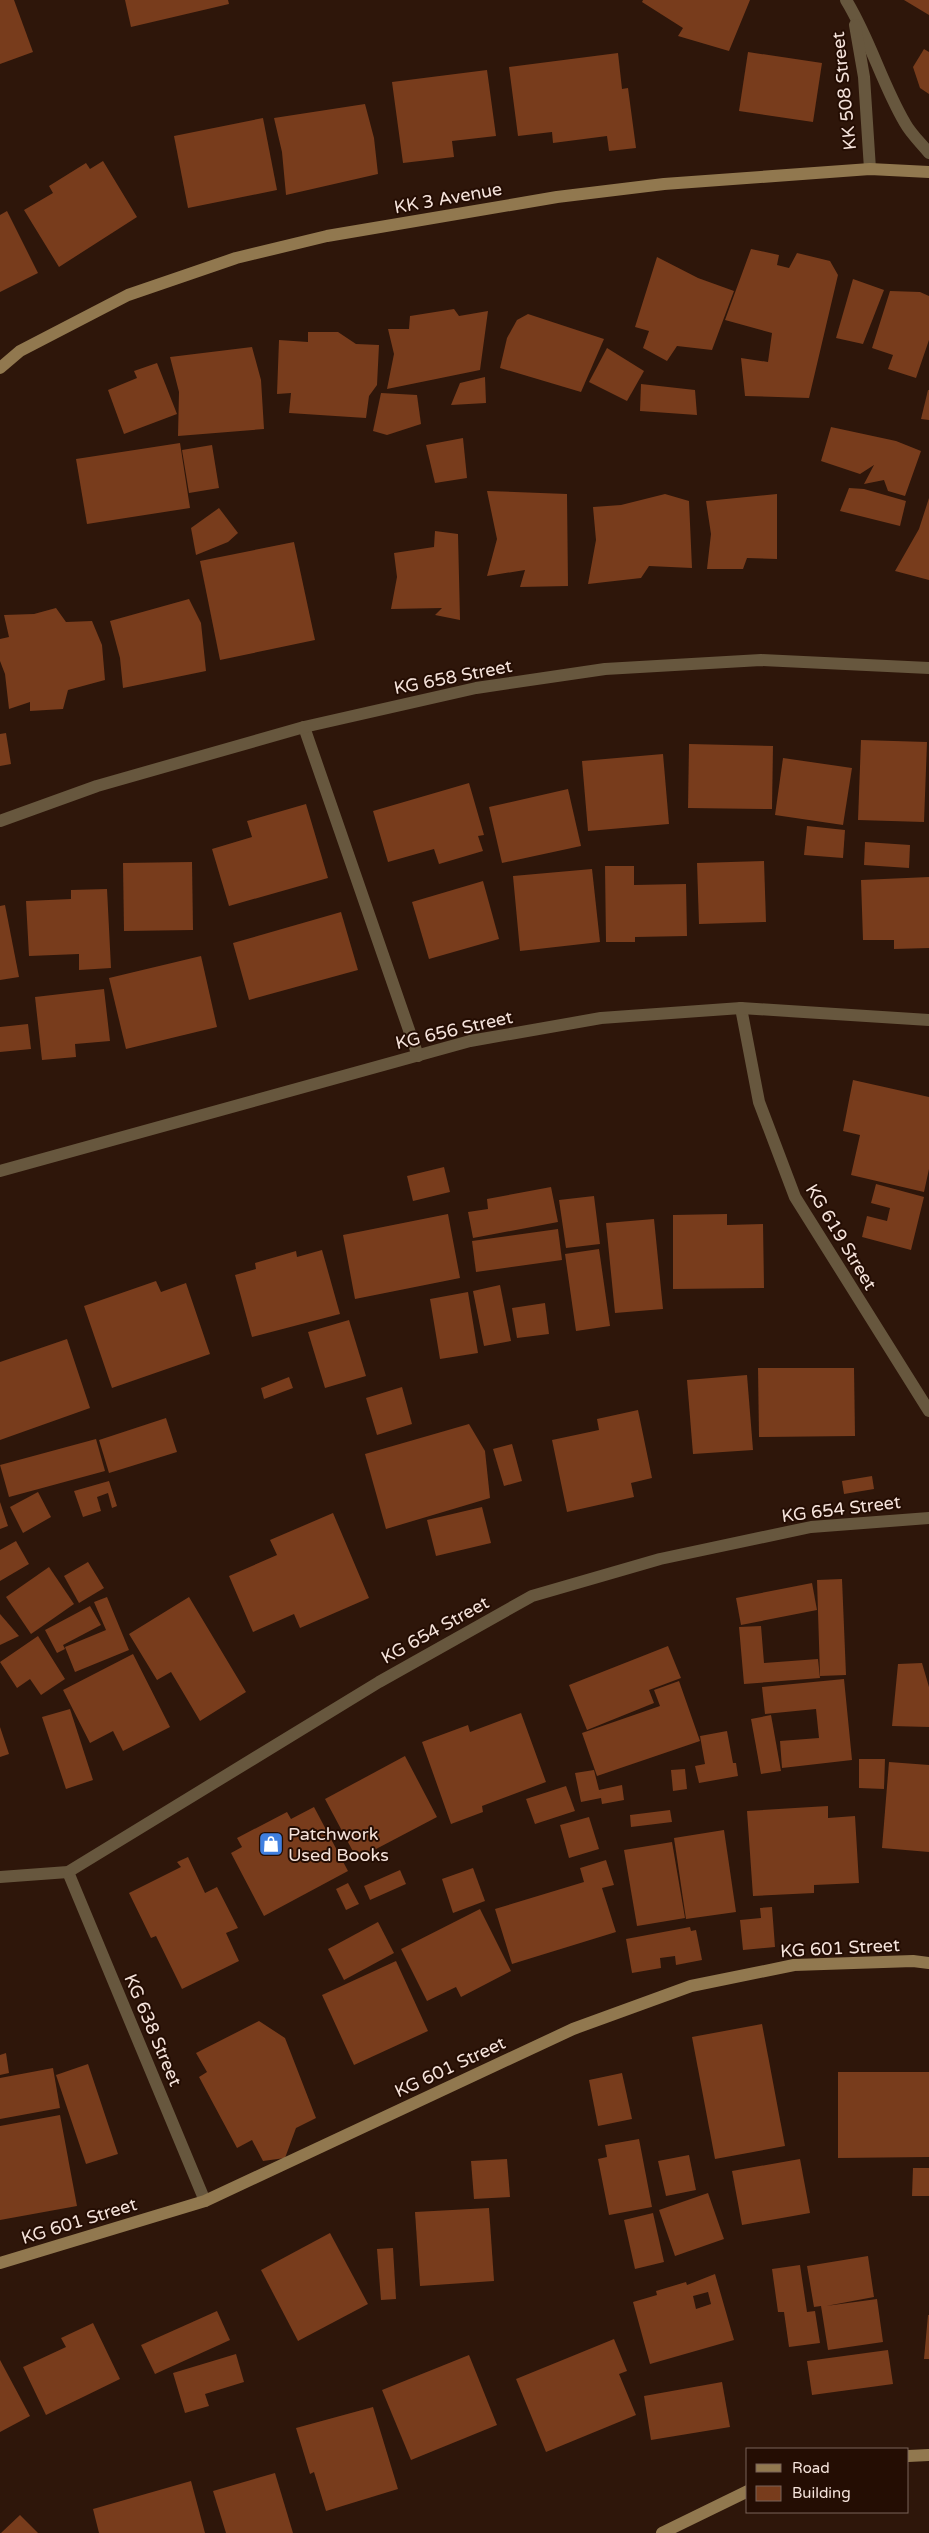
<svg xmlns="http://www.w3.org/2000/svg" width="929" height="2533" font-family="'Varela Round',sans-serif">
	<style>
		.building { fill: #783c1c; fill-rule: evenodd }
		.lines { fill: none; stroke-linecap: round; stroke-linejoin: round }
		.street { stroke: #67573e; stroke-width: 12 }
		.secondary { stroke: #91784f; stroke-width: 12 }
		.labels { text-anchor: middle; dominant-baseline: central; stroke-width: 4; stroke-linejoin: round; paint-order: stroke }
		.street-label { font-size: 18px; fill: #f5e3db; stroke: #240d03 }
		.poi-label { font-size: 18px; fill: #f5e3db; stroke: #240d03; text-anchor: start }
	</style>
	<rect width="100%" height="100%" fill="#2e160a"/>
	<g class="building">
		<path d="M0,0H14L33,52L0,64Z"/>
		<path d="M125,0H228L229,4L131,27Z"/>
		<path d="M643,0H750L729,51L678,36L683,28L642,2Z"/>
		<path d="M904,0H929V15Z"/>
		<path d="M924,49L929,52V94L920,88L913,67Z"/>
		<path d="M748,52L822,63L813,122L739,111Z"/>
		<path d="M618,53L622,89L628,88L636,148L609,151L607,136L553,143L552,132L518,136L509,67Z"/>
		<path d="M487,70L496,136L452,141L454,157L403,163L392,82Z"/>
		<path d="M365,104L374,138L378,174L286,195L282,152L274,118Z"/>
		<path d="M263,118L277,190L188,208L174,136Z"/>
		<path d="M103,161L137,217L59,267L24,210L53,193L49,186L86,163L90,169Z"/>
		<path d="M7,211L38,273L0,292V215Z"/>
		<path d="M751,249L779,255L777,265L789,268L797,253L830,261L838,275L809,398L745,396L741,358L768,362L772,333L725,320Z"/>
		<path d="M657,257L698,278L734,291L712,350L677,346L667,361L643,348L649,331L635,327Z"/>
		<path d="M853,279L884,290L863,344L836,338Z"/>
		<path d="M890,291L920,292L929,296V340L916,378L888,369L893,355L872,348Z"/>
		<path d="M454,309L459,316L488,311L480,370L387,389L394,354L388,329H409L410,316Z"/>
		<path d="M528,314L604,339L581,392L500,368L507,338L517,320Z"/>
		<path d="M308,332H338L356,344L379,345L377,385L369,396L366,418L289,413L291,393L277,394L279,340L308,342Z"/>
		<path d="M252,347L261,380L264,429L178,436L179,392L170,357Z"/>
		<path d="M607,348L644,371L627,401L589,382Z"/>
		<path d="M157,363L177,414L124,434L108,390L137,378L134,371Z"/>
		<path d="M485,377L486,403L451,405L460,383Z"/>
		<path d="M641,384L695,390L697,415L640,411Z"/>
		<path d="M928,390H929V420L921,419Z"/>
		<path d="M381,393L417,395L421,424L387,435L373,431Z"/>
		<path d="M831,427L896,441L921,451L905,496L888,491L884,480L864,484L874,465L860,474L821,461Z"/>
		<path d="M463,438L467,478L435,483L426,445Z"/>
		<path d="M180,443L190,508L87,524L76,459Z"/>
		<path d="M212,445L219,488L189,493L182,450Z"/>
		<path d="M849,488L864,489L906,501L900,526L840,511Z"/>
		<path d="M487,491L567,494L568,586L520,587L525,570L487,576L497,539Z"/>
		<path d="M665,494L689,501L692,568L649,566L641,578L588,584L596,540L593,507L621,505Z"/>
		<path d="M777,494V559L747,558L743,569H707L711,534L706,501Z"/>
		<path d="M929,498V580L895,571L919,529Z"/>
		<path d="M219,508L238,533L228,542L196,555L191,528Z"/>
		<path d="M435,531L458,534L460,620L435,615L442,608L391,609L397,577L394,553L434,547Z"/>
		<path d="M294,542L315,640L220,660L200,561Z"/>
		<path d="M189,599L201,623L206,671L123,688L120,658L110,621Z"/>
		<path d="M56,608L66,622L92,621L102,645L105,680L68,690L63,709L30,711V702L9,709L5,674L0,661V639L9,637L4,615L34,614Z"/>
		<path d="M6,733L11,764L0,766V734Z"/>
		<path d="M861,740L927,742L924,822L858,820Z"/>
		<path d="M689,744L773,746L772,809L688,808Z"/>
		<path d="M663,754L669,824L588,831L582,761Z"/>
		<path d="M783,758L852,768L843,825L775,815Z"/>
		<path d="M469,783L484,835L478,836L483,851L439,864L434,849L388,862L373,811Z"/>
		<path d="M568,789L581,846L502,863L489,807Z"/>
		<path d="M306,804L328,878L229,906L212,849L252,837L247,821Z"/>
		<path d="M807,826L845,830L843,858L804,855Z"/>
		<path d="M865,842L910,845L909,868L864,865Z"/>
		<path d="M764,861L766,922L699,924L697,863Z"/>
		<path d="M192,862L193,930L124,931L123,863Z"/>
		<path d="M605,866H634V885L686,884L687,936L635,937V942H606Z"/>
		<path d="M592,869L600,942L520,951L513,876Z"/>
		<path d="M929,877V948L894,949V940H863L861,880Z"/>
		<path d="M483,881L499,939L429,959L412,902Z"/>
		<path d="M107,889L111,968L79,970V954L29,956L26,901L71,899V890Z"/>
		<path d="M5,905L19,977L0,980V906Z"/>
		<path d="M341,912L358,970L249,1000L233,943Z"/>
		<path d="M201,956L217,1027L126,1049L109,978Z"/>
		<path d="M104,989L110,1041L75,1044L76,1057L42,1060L35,997Z"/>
		<path d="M28,1024L31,1049L0,1052V1027Z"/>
		<path d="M853,1080L929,1097V1169L924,1192L851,1175L860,1135L843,1131Z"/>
		<path d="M444,1167L450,1192L413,1201L407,1176Z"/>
		<path d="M876,1184L924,1197L911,1250L862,1237L867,1216L887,1221L890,1208L871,1203Z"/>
		<path d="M551,1187L558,1222L473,1238L468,1212L488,1209L487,1199Z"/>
		<path d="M594,1196L600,1244L566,1248L559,1200Z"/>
		<path d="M448,1214L460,1278L355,1299L343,1235Z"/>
		<path d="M727,1214V1225L763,1224L764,1288L673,1289V1215Z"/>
		<path d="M654,1219L663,1309L615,1313L606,1223Z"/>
		<path d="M558,1229L562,1260L476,1272L472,1241Z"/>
		<path d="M599,1249L610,1326L576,1331L565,1254Z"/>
		<path d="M322,1250L340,1314L252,1337L235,1275L256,1269L255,1263L296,1251L297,1257Z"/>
		<path d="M156,1281L161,1292L186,1283L210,1354L112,1388L84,1306Z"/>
		<path d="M500,1285L511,1341L484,1346L473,1291Z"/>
		<path d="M468,1292L478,1353L440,1359L430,1299Z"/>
		<path d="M545,1303L549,1334L517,1338L512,1308Z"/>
		<path d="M349,1320L366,1376L325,1388L308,1332Z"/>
		<path d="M67,1339L90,1408L0,1440V1362Z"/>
		<path d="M758,1368H854L855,1436L759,1437Z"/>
		<path d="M747,1375L753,1450L693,1454L687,1380Z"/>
		<path d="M289,1377L293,1388L264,1399L261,1388Z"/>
		<path d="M402,1387L412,1424L377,1435L366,1398Z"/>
		<path d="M638,1410L652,1478L631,1483L634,1497L567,1512L552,1440L599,1430L597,1419Z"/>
		<path d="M166,1418L177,1452L109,1473L99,1440Z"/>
		<path d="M469,1424L485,1451L490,1498L386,1529L365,1454Z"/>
		<path d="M96,1439L105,1471L9,1497L0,1465Z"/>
		<path d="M512,1444L522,1481L504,1486L493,1449Z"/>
		<path d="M872,1476L874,1489L844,1494L842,1481Z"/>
		<path d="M109,1481L117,1506L112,1508L108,1493L97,1497L101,1511L83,1517L74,1491Z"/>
		<path d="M38,1492L51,1517L23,1533L10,1507Z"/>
		<path d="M0,1502L8,1526L0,1529Z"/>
		<path d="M482,1507L491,1543L436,1556L427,1520Z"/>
		<path d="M333,1513L369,1598L300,1628L294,1614L253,1632L229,1576L277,1555L270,1540Z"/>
		<path d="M16,1541L29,1564L0,1581V1550Z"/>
		<path d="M88,1562L104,1588L79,1603L64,1576Z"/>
		<path d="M49,1567L74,1604L31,1634L6,1597Z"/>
		<path d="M842,1579L846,1675L820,1676L817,1580Z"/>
		<path d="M812,1583L817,1610L741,1625L736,1598Z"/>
		<path d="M107,1597L129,1650L75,1672L65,1647L106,1630L94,1602Z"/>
		<path d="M189,1597L246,1692L200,1721L171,1672L157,1680L129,1634Z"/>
		<path d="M90,1606L101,1625L63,1645L65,1649L57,1653L45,1630Z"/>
		<path d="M0,1614L19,1636L0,1645Z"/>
		<path d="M761,1626L764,1663L818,1659L820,1678L744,1684L739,1627Z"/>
		<path d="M38,1636L65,1679L41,1695L30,1679L17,1688L0,1662Z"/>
		<path d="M668,1646L681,1678L649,1690L654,1703L587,1730L569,1685Z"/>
		<path d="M133,1654L170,1727L123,1751L113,1731L90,1743L63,1690Z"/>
		<path d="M922,1663L929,1687V1727L892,1726L898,1664Z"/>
		<path d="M844,1679L852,1760L782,1768L780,1741L819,1738L816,1709L765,1714L762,1687Z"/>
		<path d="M679,1681L700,1741L597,1776L582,1733L660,1706L654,1690Z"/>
		<path d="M70,1709L93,1780L66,1789L42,1717Z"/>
		<path d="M521,1713L546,1782L482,1806L483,1812L451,1824L422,1742L468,1725L470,1732Z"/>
		<path d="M771,1715L781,1771L761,1774L751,1719Z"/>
		<path d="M0,1727L9,1754L0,1757Z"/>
		<path d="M727,1731L733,1763H736L738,1776L699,1783L695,1766L705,1764L700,1736Z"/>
		<path d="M405,1756L437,1817L357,1859L325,1799Z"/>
		<path d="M859,1759H885L884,1789L859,1788Z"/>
		<path d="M889,1762L929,1765V1852L882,1848Z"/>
		<path d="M685,1769L687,1789L673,1791L671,1770Z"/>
		<path d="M594,1770L599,1790L622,1785L624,1800L602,1804L601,1798L581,1802L575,1773Z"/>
		<path d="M566,1786L575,1811L535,1824L526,1799Z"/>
		<path d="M828,1806V1818L855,1816L859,1883L814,1885V1893L753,1896L747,1811Z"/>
		<path d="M314,1807L348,1871L264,1916L231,1853L242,1847L237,1838L287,1812L291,1819Z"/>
		<path d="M670,1810L672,1822L631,1827L630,1815Z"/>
		<path d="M589,1817L599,1849L569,1858L560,1825Z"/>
		<path d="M724,1830L736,1912L686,1919L674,1838Z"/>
		<path d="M672,1842L685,1918L637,1926L624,1850Z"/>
		<path d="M188,1857L205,1893L217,1887L238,1928L226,1933L239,1961L182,1989L156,1936L151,1938L129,1893L181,1867L177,1862Z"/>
		<path d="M606,1860L614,1885L602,1888L616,1932L512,1964L495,1909L584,1882L580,1868Z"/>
		<path d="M473,1868L485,1901L453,1913L442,1879Z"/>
		<path d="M400,1870L406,1884L370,1900L364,1886Z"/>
		<path d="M348,1883L359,1904L346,1910L336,1889Z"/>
		<path d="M772,1907L775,1947L743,1950L740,1920L761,1918L760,1908Z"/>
		<path d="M480,1909L511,1971L461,1997L456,1987L427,2001L401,1949Z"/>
		<path d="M378,1922L394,1953L344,1980L328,1949Z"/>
		<path d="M690,1927L691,1931L696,1930L702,1960L676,1965L675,1956L660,1958L661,1968L632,1973L626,1939Z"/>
		<path d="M396,1961L428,2031L354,2065L322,1995Z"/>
		<path d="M259,2021L285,2038L316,2118L296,2128L285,2158L263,2161L252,2140L237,2148L199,2077L207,2072L196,2053Z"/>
		<path d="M762,2024L785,2146L715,2159L692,2037Z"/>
		<path d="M6,2053L9,2073L0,2075V2055Z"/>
		<path d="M88,2064L118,2154L86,2164L56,2075Z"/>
		<path d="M53,2068L60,2108L0,2119V2078Z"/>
		<path d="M838,2072H929V2157L838,2158Z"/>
		<path d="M622,2073L632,2119L598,2126L589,2080Z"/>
		<path d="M60,2115L77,2206L0,2220V2126Z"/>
		<path d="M639,2139L652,2207L609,2215L598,2159L607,2157L605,2145Z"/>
		<path d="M689,2155L696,2190L666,2196L658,2161Z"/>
		<path d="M507,2159L510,2197L474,2199L471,2161Z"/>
		<path d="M800,2159L810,2213L742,2225L732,2171Z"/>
		<path d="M913,2168H929V2196H912Z"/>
		<path d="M708,2193L724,2239L675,2256L659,2210Z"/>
		<path d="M489,2208L494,2281L420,2286L415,2212Z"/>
		<path d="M653,2213L664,2262L635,2269L624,2220Z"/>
		<path d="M330,2233L368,2304L298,2341L261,2270Z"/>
		<path d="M393,2248L396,2299L381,2300L377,2249Z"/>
		<path d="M868,2256L874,2297L826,2306L877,2299L883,2342L828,2350L821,2306L814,2307L807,2266Z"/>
		<path d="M800,2265L807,2312L815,2311L820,2343L789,2347L784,2312H778L772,2269Z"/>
		<path d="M715,2274L734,2340L650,2364L633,2302L657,2295L656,2291L686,2282L687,2285ZM708,2292L711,2304L696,2309L693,2296Z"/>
		<path d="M217,2311L230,2340L155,2374L141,2345Z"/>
		<path d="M928,2315H929V2359H924Z"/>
		<path d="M93,2323L120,2379L46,2415L23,2367L66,2347L61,2338Z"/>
		<path d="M614,2339L627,2371L619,2374L636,2415L546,2452L516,2379Z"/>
		<path d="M888,2350L893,2384L812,2395L807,2361Z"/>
		<path d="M236,2354L244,2382L205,2394L209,2406L185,2413L173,2373Z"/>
		<path d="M469,2355L497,2425L411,2460L382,2390Z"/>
		<path d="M0,2360L30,2416L0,2432Z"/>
		<path d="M722,2382L730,2427L651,2440L644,2396Z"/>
		<path d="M373,2407L398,2489L326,2511L314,2472L310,2474L296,2428Z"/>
		<path d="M275,2473L293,2533H226L213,2491Z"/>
		<path d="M191,2481L205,2533H99L93,2509Z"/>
		<path d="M20,2515L38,2533H1Z"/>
	</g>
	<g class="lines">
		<g class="street">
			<path d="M846,0C870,39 882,84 905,123C911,134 921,143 929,153"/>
			<path d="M855,25L864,77L870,169"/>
			<path d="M304,727L418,1056"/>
			<path d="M0,821L97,786L304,727L476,688L605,669L761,660L929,668"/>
			<path d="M741,1008L759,1102L795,1197L929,1411"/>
			<path d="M0,1171L470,1041L601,1018L741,1008L929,1020"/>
			<path d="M68,1872L205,2201"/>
			<path d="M0,1877L68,1872L379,1682L532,1596L660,1559L811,1527L929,1518"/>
		</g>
		<g class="secondary">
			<path d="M0,368L20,351L128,295L236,258L327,236L557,197L664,184L870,169L929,172"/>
			<path d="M0,2263L205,2201L573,2029L691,1986L794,1965L913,1961L929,1963"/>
			<path d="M908,2456L929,2455"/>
			<path d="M662,2533L748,2491"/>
		</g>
	</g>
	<defs>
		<symbol id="shop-square" viewBox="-11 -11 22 22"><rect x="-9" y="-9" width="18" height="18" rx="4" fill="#3f7fe0" stroke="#240d03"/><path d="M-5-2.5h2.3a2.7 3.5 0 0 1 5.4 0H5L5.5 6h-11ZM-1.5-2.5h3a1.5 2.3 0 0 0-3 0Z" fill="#fff"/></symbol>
	</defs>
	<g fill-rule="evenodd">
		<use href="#shop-square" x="257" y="1830" width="28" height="28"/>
	</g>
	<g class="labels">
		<g class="street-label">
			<text transform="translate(844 91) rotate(-96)">KK 508 Street</text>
			<text transform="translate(448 198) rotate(-10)">KK 3 Avenue</text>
			<text transform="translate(453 677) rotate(-11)">KG 658 Street</text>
			<text transform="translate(454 1030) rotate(-13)">KG 656 Street</text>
			<text transform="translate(841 1237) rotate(59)">KG 619 Street</text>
			<text transform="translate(841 1509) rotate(-7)">KG 654 Street</text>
			<text transform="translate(435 1630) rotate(-29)">KG 654 Street</text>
			<text transform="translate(840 1948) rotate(-3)">KG 601 Street</text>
			<text transform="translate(153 2030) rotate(67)">KG 638 Street</text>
			<text transform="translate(450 2067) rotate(-25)">KG 601 Street</text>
			<text transform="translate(79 2221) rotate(-17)">KG 601 Street</text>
		</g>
		<g class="poi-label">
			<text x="288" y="1834">Patchwork<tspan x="288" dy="21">Used Books</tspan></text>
		</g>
	</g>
	<rect x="746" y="2448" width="162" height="65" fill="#240d03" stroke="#786359"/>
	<rect x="756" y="2464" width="25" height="8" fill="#91784f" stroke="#786359"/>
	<text x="792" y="2473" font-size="15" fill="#f5e3db">Road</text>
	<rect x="756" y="2486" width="25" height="15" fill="#783c1c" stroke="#786359"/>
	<text x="792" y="2498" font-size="15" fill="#f5e3db">Building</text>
</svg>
